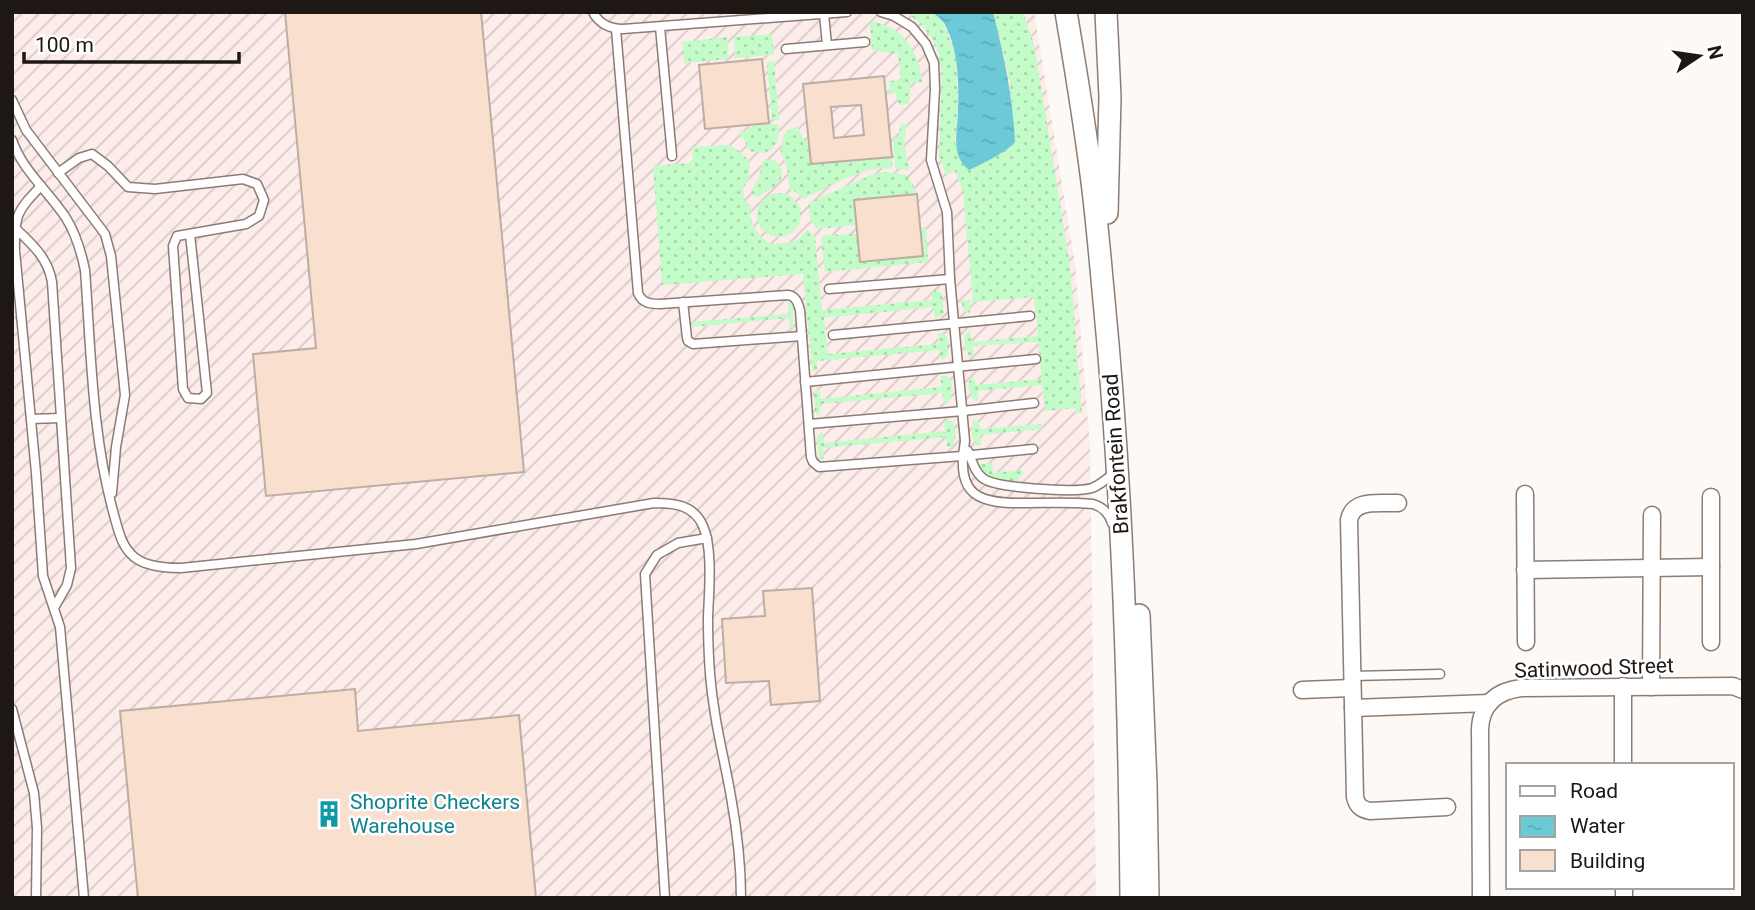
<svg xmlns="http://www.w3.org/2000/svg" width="1755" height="910" font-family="Roboto,sans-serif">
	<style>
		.industrial { fill: url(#industrial-furrows) }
		.grass { fill: url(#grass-dots) }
		.water { fill: url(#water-ripples) }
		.building { fill: #f9dfce; stroke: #bdada3; stroke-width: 2; fill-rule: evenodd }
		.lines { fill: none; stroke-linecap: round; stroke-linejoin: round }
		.lane-casing { stroke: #8c7d73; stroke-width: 11 }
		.street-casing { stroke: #8c7d73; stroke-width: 19 }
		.secondary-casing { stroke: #8c7d73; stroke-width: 24 }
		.lane { stroke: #fff; stroke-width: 8 }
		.street { stroke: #fff; stroke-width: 16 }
		.secondary { stroke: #fff; stroke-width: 21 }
		.labels { text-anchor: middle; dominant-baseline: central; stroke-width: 5; stroke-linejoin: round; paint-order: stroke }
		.street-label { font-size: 21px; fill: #1e1814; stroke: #fff }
		.culture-label { font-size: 21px; fill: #0d838f; stroke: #fff; text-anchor: start }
	</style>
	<defs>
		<pattern id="industrial-furrows" width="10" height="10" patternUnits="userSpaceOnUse" patternTransform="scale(1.75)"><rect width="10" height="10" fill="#fcecea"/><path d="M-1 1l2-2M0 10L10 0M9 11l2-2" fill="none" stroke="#d8cac8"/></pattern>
		<pattern id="grass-dots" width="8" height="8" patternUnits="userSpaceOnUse" patternTransform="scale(1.75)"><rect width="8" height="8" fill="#c3fbc9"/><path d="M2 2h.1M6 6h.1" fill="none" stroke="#a7d6ac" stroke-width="1.8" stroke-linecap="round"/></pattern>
		<pattern id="water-ripples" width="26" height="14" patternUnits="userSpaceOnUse" patternTransform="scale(1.75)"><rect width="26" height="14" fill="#6bcad5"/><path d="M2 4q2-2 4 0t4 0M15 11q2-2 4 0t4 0" fill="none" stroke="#5cadb6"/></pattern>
	</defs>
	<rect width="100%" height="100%" fill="#fdf9f7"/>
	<path class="industrial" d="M12,12H1034L1075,264L1090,446L1096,898H12Z"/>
	<g class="grass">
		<path d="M906,12H932L943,22L956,55L958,112L955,143L974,168L997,154L1010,149L1014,126L1010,85L1004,54L993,12H1023L1034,44L1070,265L1082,413H1076L1075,408L1045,411L1042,385L978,391V401C968,398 965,382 973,375L976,385L1042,379L1038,342L973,346V357H970C965,352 963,341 965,334L970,331L972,342L1038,336L1034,297L970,302V313L964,311L961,301L973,300L963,192L955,171L946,175L939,155L942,71L936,45L923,26Z"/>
		<path d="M872,21C904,28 920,52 922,83L911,82L909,104L899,105L895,92L889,95V81L901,80L898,54L872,50L870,25Z"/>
		<path d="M772,34L774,55L735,58L734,37Z"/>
		<path d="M727,37L729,59L684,63L682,42Z"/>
		<path d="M774,61L779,120L778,121L772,119L767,62Z"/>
		<path d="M769,123L779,125C779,138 778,147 765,153L749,151L743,137H740V131H747L754,124Z"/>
		<path d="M901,124H907L904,145L909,169L907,170L897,169L895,167L893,137H898Z"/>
		<path d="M798,127L804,141H809L811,164L892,157V168L890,169C868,164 825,189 803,199L798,194L790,189C787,176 789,164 780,153C785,139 780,129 798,127Z"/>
		<path d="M729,145L739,151L750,162L749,178L743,189L744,199L751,206L750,215L753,226L761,237L771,244L790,243L799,239L807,229L815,237L822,310L932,300V290L939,291L942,294L944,313L941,316L935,318L933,307L824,318L828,354L938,344V333L946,335C950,343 951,353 944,359L941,360L939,350L817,361V371H813L812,368L803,274L662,285L653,166L689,163L693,159L692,147Z"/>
		<path d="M771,159C781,162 786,174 778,183C773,189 764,192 758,197H754L751,191L758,180L763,161Z"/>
		<path d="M884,172C908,175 907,171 917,194L854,200L856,225L819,229C808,223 810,214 808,203L871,175Z"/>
		<circle cx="779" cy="215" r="22"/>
		<path d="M926,227L928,262L825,272L821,239L822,237L826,235L857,234L860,262L922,257L920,228Z"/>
		<path d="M788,302L793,304V328H790L789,318L692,327V322L789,314Z"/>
		<path d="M941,376H945L950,378C953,386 954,396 948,402L944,403L942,393L820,404V414L817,415L815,411L814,392L819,388L821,399L941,387Z"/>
		<path d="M949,420L953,422C956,431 957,440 951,447H947L946,437L823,448L824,458L820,459L818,455L817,436L822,432L824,443L945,431L944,421Z"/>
		<path d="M979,420L980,429L1042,424V429L980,435L981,446C970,442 971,431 973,421Z"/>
		<path d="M992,463L993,473L1021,470L1024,472L1017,481C1001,482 986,482 979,464Z"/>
	</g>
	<path class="water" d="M932,12H993C1004,55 1013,98 1015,142C1010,150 979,166 969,170C951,156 957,133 958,114C959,84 959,49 944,23C941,19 936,15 932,12Z"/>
	<g class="building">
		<path d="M285,12H481L524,472L266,496L253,354L316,348Z"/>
		<path d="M762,59L769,123L705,129L699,65Z"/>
		<path d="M884,76L892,157L811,164L803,84ZM861,105L864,135L834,138L831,107Z"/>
		<path d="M917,194L923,256L860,262L854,200Z"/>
		<path d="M812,588L820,701L771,705L769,681L726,683L722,619L765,616L763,591Z"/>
		<path d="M355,689L358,731L519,715L536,898H138L120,711Z"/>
	</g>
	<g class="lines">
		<defs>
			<g id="lane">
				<path d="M593,12C599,24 611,29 623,29L847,12"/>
				<path d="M881,12L894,16L912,27L926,44L934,63L935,89L931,160L947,212L950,279L965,441C955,496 978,504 1027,503C1049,503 1071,502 1093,504C1103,507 1109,513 1112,523"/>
				<path d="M824,14L827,45"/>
				<path d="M660,27L672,156"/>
				<path d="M616,29L638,293C642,303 650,304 660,304L788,295C796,296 798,303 800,310L811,457L813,462L819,467L962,456L1033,449"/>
				<path d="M786,49L865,42"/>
				<path d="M12,100L26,130L99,226L105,234L111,256L125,395L116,447L112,493"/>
				<path d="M12,140C22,170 49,192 66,218C76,234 81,251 85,270C91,351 92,437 114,515C118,529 121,544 131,554C142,567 166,568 181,568L416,544L654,503C675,503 694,505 703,526C713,548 709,592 708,617C708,647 709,677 714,707C718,737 726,767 731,797C737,830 741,864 741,898"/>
				<path d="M58,173L79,158L92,154L108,166L128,187L155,189L243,179L257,184L264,200L259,216L246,224L177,236L173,246L183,389L188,398L201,399L207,393L190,234"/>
				<path d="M41,186C17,211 14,215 15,251L36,473L43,576L60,627L84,898"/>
				<path d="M15,228C32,244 48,258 52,282L71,568L67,585L54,608"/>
				<path d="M829,289L950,279"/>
				<path d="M683,302L687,338L688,341L693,344L802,336"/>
				<path d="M833,335L1030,316"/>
				<path d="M805,382L1036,359"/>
				<path d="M31,419L60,418"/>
				<path d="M809,424L963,411L1034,403"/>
				<path d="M968,451C972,461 975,473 984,479C998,488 1075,493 1092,488C1100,485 1107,479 1114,473"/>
				<path d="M1352,676L1440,674"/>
				<path d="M12,709L34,793L37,828L36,898"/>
				<path d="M665,898L645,574L657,555L678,543L707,538"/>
			</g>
			<g id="street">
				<path d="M1525,494L1526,642"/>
				<path d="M1398,503C1380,504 1353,498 1349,520L1355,797C1357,806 1361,809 1370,811L1447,807"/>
				<path d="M1525,570L1711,567"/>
				<path d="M1711,642V497"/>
				<path d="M1623,686V765"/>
				<path d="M1651,687L1652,515"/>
				<path d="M1302,690L1352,688"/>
				<path d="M1353,708L1489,703"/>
				<path d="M1624,887V898"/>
				<path d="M1481,898L1480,729C1481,704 1497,691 1521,688L1733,686L1743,690"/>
			</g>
			<g id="secondary">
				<path d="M1066,12C1076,71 1086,131 1093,190C1097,223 1100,257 1103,290C1123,492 1129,695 1131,898"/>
				<path d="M1106,12L1110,97L1107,213"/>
				<path d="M1139,615L1146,784L1148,898"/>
			</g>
		</defs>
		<use href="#lane" class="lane-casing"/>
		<use href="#street" class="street-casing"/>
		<use href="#secondary" class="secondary-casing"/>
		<use href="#lane" class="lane"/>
		<use href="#street" class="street"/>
		<use href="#secondary" class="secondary"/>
	</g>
	<defs>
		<symbol id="building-bare" viewBox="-9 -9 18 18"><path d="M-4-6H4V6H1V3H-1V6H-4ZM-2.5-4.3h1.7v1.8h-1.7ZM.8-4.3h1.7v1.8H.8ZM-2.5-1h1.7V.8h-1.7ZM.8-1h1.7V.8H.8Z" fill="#0f9aa8" stroke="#fff" stroke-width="2.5" paint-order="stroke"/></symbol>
	</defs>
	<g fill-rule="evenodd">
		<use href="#building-bare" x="310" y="795" width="38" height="38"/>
	</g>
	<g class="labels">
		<g class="street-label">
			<text transform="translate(1116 454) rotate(-94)">Brakfontein Road</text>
			<text transform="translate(1594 668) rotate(-2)">Satinwood Street</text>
		</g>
		<g class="culture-label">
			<text x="350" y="802">Shoprite Checkers<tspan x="350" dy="24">Warehouse</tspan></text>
		</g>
	</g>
	<rect width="1755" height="910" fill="none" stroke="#1e1814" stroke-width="28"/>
	<rect x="1506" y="763" width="228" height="126" fill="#ffffff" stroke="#a5a3a1" stroke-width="2"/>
	<rect x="1520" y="786" width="35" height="10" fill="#ffffff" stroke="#a5a3a1" stroke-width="2"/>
	<text x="1570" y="798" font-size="21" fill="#1e1814">Road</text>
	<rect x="1520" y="816" width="35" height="21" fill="url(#water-ripples)" stroke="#a5a3a1" stroke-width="2"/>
	<text x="1570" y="833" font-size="21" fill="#1e1814">Water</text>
	<rect x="1520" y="850" width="35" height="21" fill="#f9dfce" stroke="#a5a3a1" stroke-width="2"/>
	<text x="1570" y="868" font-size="21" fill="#1e1814">Building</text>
	<g transform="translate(1699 56) rotate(77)" stroke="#ffffff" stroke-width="5" paint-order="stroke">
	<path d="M0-5L12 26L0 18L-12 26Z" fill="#1e1814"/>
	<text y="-10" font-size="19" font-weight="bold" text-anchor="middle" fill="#1e1814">N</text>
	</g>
	<path d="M24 52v10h215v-10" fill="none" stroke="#1e1814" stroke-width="3.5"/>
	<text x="35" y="52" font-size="21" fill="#1e1814" stroke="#ffffff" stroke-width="5" paint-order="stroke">100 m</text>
</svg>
